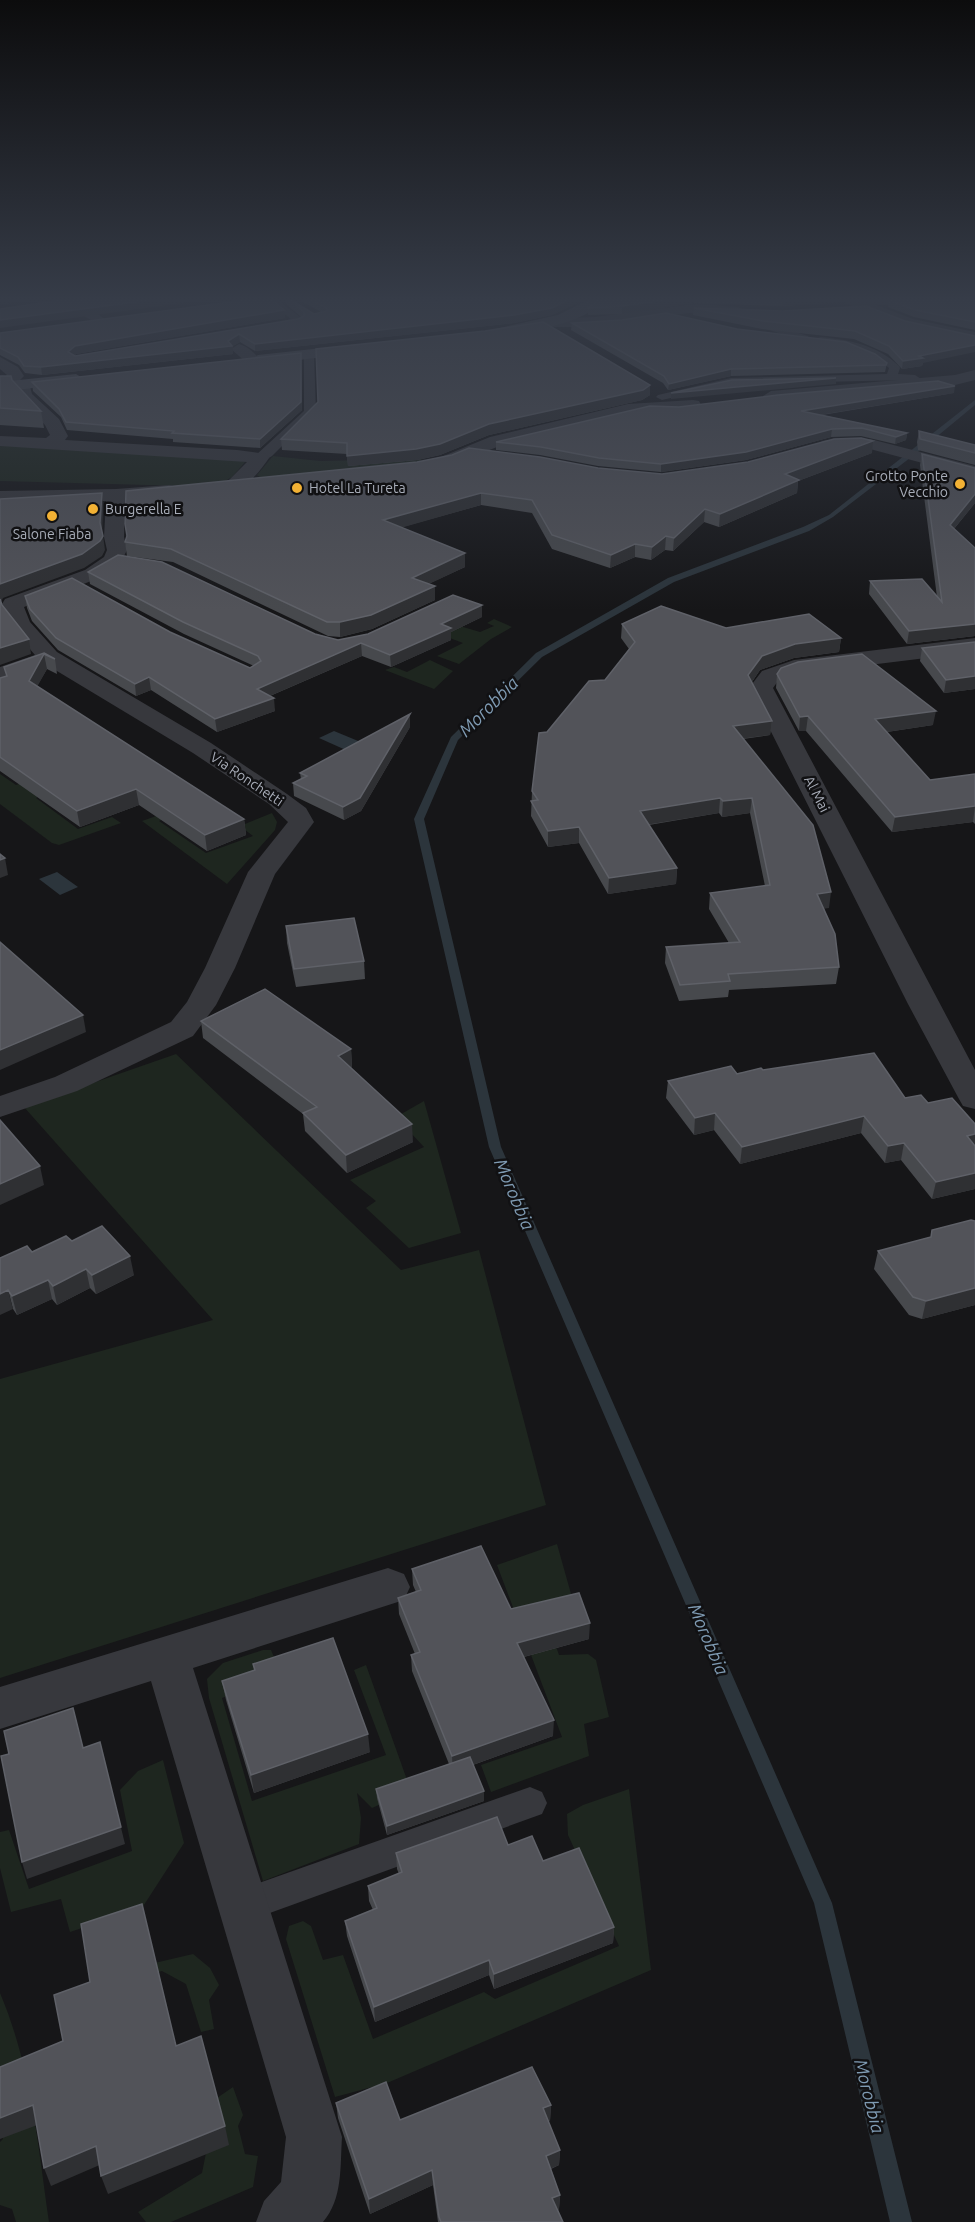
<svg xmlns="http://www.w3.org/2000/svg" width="975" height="2222" font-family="Ubuntu,sans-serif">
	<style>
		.green { fill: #1e261f }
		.water { fill: #2c353c }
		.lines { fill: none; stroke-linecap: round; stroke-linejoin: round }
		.stream { fill: #2c353c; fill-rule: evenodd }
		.lane { fill: #37383d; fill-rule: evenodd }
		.street { fill: #37383d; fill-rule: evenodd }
		.secondary { fill: #45474d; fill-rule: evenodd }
		.wall { fill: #47494d }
		.shaded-wall { fill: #2f3033 }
		.building { fill: #525359; stroke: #5f6168; stroke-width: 1.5 }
		.poi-dot { fill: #f2b134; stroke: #111113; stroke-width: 2 }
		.labels { text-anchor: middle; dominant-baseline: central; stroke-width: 5; stroke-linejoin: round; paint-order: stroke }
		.far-poi-label { font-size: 14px; fill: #a8adb8; stroke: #111113; text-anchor: start }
		.far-street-label { font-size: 14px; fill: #a8adb8; stroke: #111113 }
		.water-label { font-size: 18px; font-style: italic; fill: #7f9bb3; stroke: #111113 }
	</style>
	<rect width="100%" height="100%" fill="#161618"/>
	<g class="green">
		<path d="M0,443L242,461L245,462L232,477L225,481L184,486L0,481Z"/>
		<path d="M273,456L320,461L422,459L419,462L261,478L257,475Z"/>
		<path d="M494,619L512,627L491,639L459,664L437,656L463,643L439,634L453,624L480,632L494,626L487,623Z"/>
		<path d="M430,660L453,671L434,689L385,670L394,667L407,672Z"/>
		<path d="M120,750L36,798L78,829L112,817L121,823L59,845L52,843L0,804V774L16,785Z"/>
		<path d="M199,801L202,803L159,821L206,853L253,836L240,826L272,813L277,822L275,830L227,884L142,821Z"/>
		<path d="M176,1054L401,1270L479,1250L546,1505L0,1678V1379L213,1320L24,1107Z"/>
		<path d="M424,1101L461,1233L409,1248L366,1208L376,1201L350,1180L424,1147L396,1117Z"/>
		<path d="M557,1544L573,1601L545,1614L559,1655L588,1654L596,1660L609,1717L584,1724L589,1756L491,1792L481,1765L562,1737L497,1565Z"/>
		<path d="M263,1650H271L279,1669L251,1687L222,1698L252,1801L386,1755L354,1670L366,1665L411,1791L372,1808L357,1793L361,1818L359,1844L263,1881L209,1698L207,1679L223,1663Z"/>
		<path d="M163,1760L184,1843L142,1908L70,1932L61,1899L11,1912L0,1868V1832L9,1830L29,1889L132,1851L120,1790L138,1771Z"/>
		<path d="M629,1789L651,1970L387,2083L335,2097L286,1939L289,1926L303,1921L311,1926L323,1960L343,1955L373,2039L484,1992L495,1999L619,1946L568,1835L567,1814L583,1805Z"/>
		<path d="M193,1954L210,1968L219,1985L209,2000L214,2029L201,2032L186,1984L162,1971L149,1975L146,1965Z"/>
		<path d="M0,1993C31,2066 38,2145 49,2222H16L12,2209L0,2205V2142L3,2139L0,2124Z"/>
		<path d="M233,2087L243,2115L238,2126L245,2154L258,2156L253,2187L171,2222H146L138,2212L202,2173L217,2098Z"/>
	</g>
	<g class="water">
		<path d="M334,731L363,743L348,751L319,738Z"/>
		<path d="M57,872L78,887L60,895L39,879Z"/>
	</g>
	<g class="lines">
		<path class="stream" d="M975,400V405L923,448L833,517L809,531L674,582L542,657L458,740L424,819L501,1147L832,1903L912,2222H890L814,1903L489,1147L414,819L451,737L536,653L668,578L803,527L829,515Z"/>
		<g class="lane">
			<path d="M267,300H278L304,320L277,329H269V325L291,319Z"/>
			<path d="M851,300H975V305H854L851,304Z"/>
			<path d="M757,320L808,336L809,338L804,341L753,325L752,323Z"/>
			<path d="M821,337C850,340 877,345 899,366L900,368L898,374L915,375L927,383L922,386L909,380L731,384L662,400L656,397L658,395L731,378L887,374L889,368C869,348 844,348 817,342V338Z"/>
			<path d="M309,351L314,354L316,412L272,456L264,461H256V455L304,411V354Z"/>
			<path d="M530,1787L542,1792L547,1803L542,1814L242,1923L230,1918L224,1906L230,1894L242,1889Z"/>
		</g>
		<g class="street">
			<path d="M843,300H863L913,319L975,332V342L904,326L845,303Z"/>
			<path d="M696,304L738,307L745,311L738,315L689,313L578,327H543L536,323L543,319L595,317Z"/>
			<path d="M73,307L90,308L107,321L100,325L82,315L68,314L66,311L68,308Z"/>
			<path d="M239,344C247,346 255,353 260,360L257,363H247L231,349Z"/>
			<path d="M0,357L18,367L24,376L18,382L29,383L32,394L59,419L68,436L65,440L237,450L266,454L269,458C260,471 244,493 226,489L224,485L247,462L0,446V436L46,438L50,435L45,425L16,395L17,383L8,390L0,391V381L7,375L0,369Z"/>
			<path d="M975,370V380L955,385L771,401L763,396L771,391L955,375Z"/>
			<path d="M693,400L699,401L701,405L699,409L628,414L502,445L452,465L432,469L426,468L423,464L426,460L441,457L490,437L628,404Z"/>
			<path d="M870,439L975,466V477L870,449L828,450L822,449L819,445L822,441L828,440Z"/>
			<path d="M169,485L176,487L178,491L176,495L125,500L124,537L127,550L120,564L99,578L24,607L30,622L57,652L211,743L287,794L306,808L314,822L275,874L235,968L216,1005L193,1036L77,1091L0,1117V1096L55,1077L171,1022L187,1002L205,968L248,872L288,822L269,804L193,753L47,665L0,682V667L35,655C22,639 5,625 2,604L5,599L85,570L104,557L107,550L104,537L106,501L0,503V491L116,489Z"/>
			<path d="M975,638V652L796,674L778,681L773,688L975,1070V1109L963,1106L959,1099L908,1004L749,688L762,671L794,660Z"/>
			<path d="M388,1568L404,1574L410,1587L404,1600L193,1668L342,2137C340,2166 343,2199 323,2222H256L264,2201L281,2182L286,2137L151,1681L0,1729V1687Z"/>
		</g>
		<g class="secondary">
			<path d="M588,300H604C583,325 530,331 500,336L493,332L495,329L558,315Z"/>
			<path d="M359,344L367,349L364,352L258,365L250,360L258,355Z"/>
			<path d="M76,374L84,379L82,382L0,392V382Z"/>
		</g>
	</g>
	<g class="wall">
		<path d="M286,300H291L314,314L321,312L300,300H435L430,302H433L453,300H583L552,315L514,323L255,351L240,342L233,346V354L42,375L25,373L19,365L0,355V333L284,310L285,318L76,354L74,356H75L298,319L301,317L286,304Z"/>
		<path d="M598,300H842V302L782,306L693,303L622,314L588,315V308Z"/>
		<path d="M889,300H975V330L914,317L888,307Z"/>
		<path d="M694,308L905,321L923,363L922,366L902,369L888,354L854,339L762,329L693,315Z"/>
		<path d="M572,323L887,363L885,372L731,376L668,390L663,383L571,330Z"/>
		<path d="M301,353L302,410L260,448L173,442V439L67,430L61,417L33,391L32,382Z"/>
		<path d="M0,376L12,380L41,411L44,428L0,425Z"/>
		<path d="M650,385V395L642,400L489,435L440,455L417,460L348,466L347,454L282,450L281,439Z"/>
		<path d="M954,393L822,415L907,433L906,440L895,444L861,436L831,437L746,460L661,472L598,466L540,455L496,450V442L679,407Z"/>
		<path d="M919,431L975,445V465L918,450L917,442Z"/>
		<path d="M872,453L798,481L797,493L719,527L704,522L673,551L665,550L651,560L635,557L610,568L552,549L532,513L481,505L402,527L465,567L428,584L435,586V600L372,629L340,637L328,636L173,562L127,556L125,542L127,538L125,524L598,468L662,474Z"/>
		<path d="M922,454L975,468V503L954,529L975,548V636L907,644L869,594L870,581L937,597L920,465Z"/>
		<path d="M88,572L338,640L482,617L451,632V640L391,667L362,656L270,696L275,711L217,732L151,690L136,696L58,650L32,621L27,608L25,596L170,632L250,668L254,666L184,634L90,584Z"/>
		<path d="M622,624L726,628L841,638L839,652L794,658L760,670L752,682L772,721L770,735L743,739L829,908H824L839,967L836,984L729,990L728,997L679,1001L665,963L666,947L729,943L709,909L710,893L765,886L750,813L722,817L719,813L649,825L677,868L676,884L608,894L579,843L548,847L531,816L532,791L547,732L605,680L629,649L621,638Z"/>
		<path d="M975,642V689L944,693L920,661L922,648Z"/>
		<path d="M44,653L55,659L57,674L47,669L37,686L244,819L246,835L207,851L139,805L80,827L0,771V678L6,676Z"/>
		<path d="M777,674L933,725L887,732L930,780L975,774V824L973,822L892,832L806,731H799L776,688Z"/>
		<path d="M410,727L361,811L344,820L294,796L293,783L301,779L300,773Z"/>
		<path d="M286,926L364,961L365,979L296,987L287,943Z"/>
		<path d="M201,1021L351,1049L352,1067L350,1068L413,1142L347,1173L305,1131L303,1114L203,1038Z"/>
		<path d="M763,1070L928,1103L975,1124V1189L932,1199L901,1160L885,1163L861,1133L740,1164L714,1130L694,1135L666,1098L668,1081Z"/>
		<path d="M975,1221V1305L922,1319L909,1315L874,1269L878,1251L930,1237Z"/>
		<path d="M72,1241L134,1275L96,1294L90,1288L57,1305L52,1299L17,1315L13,1309L0,1258L32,1252Z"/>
		<path d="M412,1569L511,1609L589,1639L524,1657L553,1736L473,1765L484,1801L387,1835L377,1798L376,1789L449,1764L412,1671L411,1655L415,1654L399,1614L398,1598L416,1592L413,1585Z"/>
		<path d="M253,1664L370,1752L254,1793L226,1700L222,1681L254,1670Z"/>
		<path d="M508,1845L543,1861L614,1927L613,1943L494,1989L489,1975L375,2022L347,1936L345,1921L373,1910L369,1901L368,1886L399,1874L397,1869L396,1853Z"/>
		<path d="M336,2103L400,2120L551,2105L550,2121H548L560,2150L559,2165L551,2169L560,2195L559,2209L558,2210L563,2222H438L433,2185L370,2214L338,2118Z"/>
	</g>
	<g class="shaded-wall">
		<path d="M0,300H29L0,305Z"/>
		<path d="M150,300H204L0,328V320Z"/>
		<path d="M568,300H583L552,315L514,323L255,351V344Z"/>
		<path d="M665,300H693V303L622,314V306Z"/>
		<path d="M783,300H842V302L782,306Z"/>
		<path d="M284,310L285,318L76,354L69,360L68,352L75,346Z"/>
		<path d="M239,334L240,342L233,346V354L42,375L41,367L228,341Z"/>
		<path d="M975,345V352L923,363L922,366L902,369L903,361L919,356Z"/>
		<path d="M301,353L302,410L260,448V439Z"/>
		<path d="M731,369V376L668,390L669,384Z"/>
		<path d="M836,378V384L671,399V393Z"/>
		<path d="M650,385V395L642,400L489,435L440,455L417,460L348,466L347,456L489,424Z"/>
		<path d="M955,386L954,393L801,418V411Z"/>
		<path d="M832,429L831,437L746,460L661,472V464Z"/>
		<path d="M907,433L906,440L895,444L896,437Z"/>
		<path d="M873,441L872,453L798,481L797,493L719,527L720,514L785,474Z"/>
		<path d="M102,493L103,506L102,537L100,523Z"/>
		<path d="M481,493V505L383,533V520Z"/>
		<path d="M975,494V503L948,536L950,525Z"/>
		<path d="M705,509L704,522L673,551L674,538Z"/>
		<path d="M103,536L105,550L102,556L84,568L3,598L0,604V583Z"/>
		<path d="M666,536L665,550L651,560L652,547Z"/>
		<path d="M635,544V557L610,568L611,555Z"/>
		<path d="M465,553V567L412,592V578Z"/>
		<path d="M435,586V600L372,629L340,637V622Z"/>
		<path d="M482,605V617L451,632V640L391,667L390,655L441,624Z"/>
		<path d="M975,624V636L907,644L909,631Z"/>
		<path d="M841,638L839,652L794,658L760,670L747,689L748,675L762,656L795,644Z"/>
		<path d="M29,639L31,654L0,665V648Z"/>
		<path d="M361,643L362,656L258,701L257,689Z"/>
		<path d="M44,654L47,669L32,696L29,681Z"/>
		<path d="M975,676V689L944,693L946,680Z"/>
		<path d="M149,677L151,690L136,696L135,684Z"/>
		<path d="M274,698L275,711L217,732L215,719Z"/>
		<path d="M936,711L933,725L873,734L875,719Z"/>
		<path d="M410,714V727L361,811L344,820L343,807Z"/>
		<path d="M808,716L806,731H799L800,717Z"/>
		<path d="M772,721L770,735L731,740L733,726Z"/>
		<path d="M136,789L139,805L80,827L77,811Z"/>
		<path d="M720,798L719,813L639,826L640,811Z"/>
		<path d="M752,798L750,813L722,817L723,801Z"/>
		<path d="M975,806L973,822L892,832L895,817Z"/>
		<path d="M244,819L246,835L207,851L205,835Z"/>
		<path d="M579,827V843L548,847V831Z"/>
		<path d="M5,858L8,875L0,878V860Z"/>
		<path d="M677,868L676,884L608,894L609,878Z"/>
		<path d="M831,892L829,908L815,910L817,894Z"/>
		<path d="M83,1015L86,1032L0,1070V1050Z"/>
		<path d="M351,1049L352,1067L339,1074L338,1056Z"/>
		<path d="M715,1113L714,1130L694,1135L695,1118Z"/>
		<path d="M864,1116L861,1133L740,1164L742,1147Z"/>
		<path d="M412,1124L413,1142L347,1173L346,1155Z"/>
		<path d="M975,1134V1150L967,1136Z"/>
		<path d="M904,1143L901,1160L885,1163L888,1146Z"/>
		<path d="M40,1166L44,1185L0,1205V1184Z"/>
		<path d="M975,1173V1189L932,1199L936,1182Z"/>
		<path d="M130,1256L134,1275L96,1294L92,1275Z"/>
		<path d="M86,1269L90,1288L57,1305L53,1286Z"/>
		<path d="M48,1280L52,1299L17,1315L12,1296Z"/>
		<path d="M975,1288V1305L922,1319L926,1301Z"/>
		<path d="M8,1290L13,1309L0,1315V1294Z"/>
		<path d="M590,1623L589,1639L516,1659L517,1643Z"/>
		<path d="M554,1720L553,1736L453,1772L452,1756Z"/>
		<path d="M368,1734L370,1752L254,1793L251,1775Z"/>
		<path d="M100,1742L125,1844L27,1879L22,1862Z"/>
		<path d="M484,1791V1801L387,1835V1826Z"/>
		<path d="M614,1927L613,1943L494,1989V1974Z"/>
		<path d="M489,1960V1975L375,2022L374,2007Z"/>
		<path d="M33,2105L40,2124L0,2139V2118Z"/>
		<path d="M551,2105L550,2121L542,2124L543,2108Z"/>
		<path d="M225,2126L229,2145L108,2194L101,2176Z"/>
		<path d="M96,2146L102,2164L51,2186L44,2168Z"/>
		<path d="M560,2150L559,2165L545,2171L546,2156Z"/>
		<path d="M432,2170L433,2185L370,2214L369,2199Z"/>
		<path d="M560,2195L559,2209L551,2213L552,2198Z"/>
	</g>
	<g class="building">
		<path d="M62,300H150L0,320V309Z"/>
		<path d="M245,300H272L284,310L75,346L68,352L75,356L298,319L304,316V312L290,300H291L314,314L327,311L326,308L312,300H423L433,302L453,300H568L552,308L514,315L255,344L239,334L228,341L232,346L41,367L24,366L18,357L0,348V333Z"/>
		<path d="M598,300H665L622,306L588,308Z"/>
		<path d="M889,300H975V322L915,310Z"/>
		<path d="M866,306L905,321L975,336V345L919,356L923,358L903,361L889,346L855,331L763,321L694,308L783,311Z"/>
		<path d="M666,313L737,329L846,342L875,354L887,363L886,365L731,369L669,384L664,376L572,323L622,320Z"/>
		<path d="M543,322L650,385L643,390L489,424L440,444L416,449L347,456V443L281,439L318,402L316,349L485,331Z"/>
		<path d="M301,353V402L260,439L172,433L174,431L66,422L59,409L32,382Z"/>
		<path d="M0,376H11L12,380L41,411L0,408Z"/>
		<path d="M836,378L671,393L732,380Z"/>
		<path d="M938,381L955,386L801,411L907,433L896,437L862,428L832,429L746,452L661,464L599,458L541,447L496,442L650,406L679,407L778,395Z"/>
		<path d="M919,431L975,445V453L920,439Z"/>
		<path d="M861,438L873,441L785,474L799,480L720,514L705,509L674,538L666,536L652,547L635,544L611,555L552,535L532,500L481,493L383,520L465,553L412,578L435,586L371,615L340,622H327L171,549L125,542L127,536L125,524L126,491L417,462L452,455L469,448L540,457L598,468L662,474L748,462L834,439Z"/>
		<path d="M922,454L975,468V494L950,525L975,548V624L909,631L870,581L922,579L942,602Z"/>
		<path d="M102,493L100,523L103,536L100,541L82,554L0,584V499Z"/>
		<path d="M118,555L162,562L315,634L338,640L368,634L453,595L482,605L441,624L451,628L390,655L361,643L257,689L274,698L215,719L149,677L135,684L56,638L30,609L25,596L72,578L170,632L250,668L261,661L258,656L183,622L88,572Z"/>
		<path d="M0,599L2,605L29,639L0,648Z"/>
		<path d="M661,606L726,628L809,614L841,638L795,644L762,656L748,675L772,721L733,726L813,825L831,892L817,894L835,934L839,967L728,974L730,981L680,985L666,947L740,942L710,893L770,885L752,798L723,801L720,798L640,811L677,868L609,878L579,827L548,831L531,801L538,800L532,791L539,733L547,732L589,681L605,680L635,642L622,624Z"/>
		<path d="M975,642V676L946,680L922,648Z"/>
		<path d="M44,653L55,659L44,654L29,681L244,819L205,835L136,789L77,811L0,757V678L7,676L4,667Z"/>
		<path d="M862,654L936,711L875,719L930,780L975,774V806L895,817L808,716L800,717L777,674L781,668L798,662Z"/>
		<path d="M410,714L360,798L343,807L293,783L307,776L300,773Z"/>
		<path d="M0,854L5,858L0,860Z"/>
		<path d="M354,918L364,961L294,969L286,926Z"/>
		<path d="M0,942L83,1015L0,1050Z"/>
		<path d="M265,989L351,1049L338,1056L412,1124L346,1155L303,1113L317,1107L201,1021Z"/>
		<path d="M874,1053L905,1098L921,1095L928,1103L952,1098L975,1124V1134L967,1136L975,1146V1173L936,1182L904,1143L888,1146L864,1116L742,1147L715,1113L695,1118L668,1081L731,1066L737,1074L761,1068L763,1070Z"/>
		<path d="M0,1120L40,1166L0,1184Z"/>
		<path d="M971,1220L975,1221V1288L926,1301L913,1297L878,1251L931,1237L932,1230Z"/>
		<path d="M102,1226L130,1256L92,1275L86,1269L53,1286L48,1280L12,1296L8,1290L0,1294V1258L27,1246L32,1252L66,1236L72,1241Z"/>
		<path d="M481,1546L511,1609L579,1593L590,1623L517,1643L554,1720L452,1756L411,1655L420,1652L398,1598L421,1590L412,1569Z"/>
		<path d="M333,1638L368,1734L251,1775L222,1681L255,1670L253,1664Z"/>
		<path d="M73,1708L83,1748L100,1742L121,1827L22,1862L1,1756L9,1754L4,1731Z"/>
		<path d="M470,1757L484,1791L387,1826L376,1789Z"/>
		<path d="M497,1817L508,1845L532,1836L543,1861L579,1848L614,1927L494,1974L489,1960L374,2007L345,1921L377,1908L368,1886L402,1872L396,1853Z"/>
		<path d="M142,1904L176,2046L201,2036L225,2126L101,2176L96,2146L44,2168L33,2105L0,2118V2067L63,2041L54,1995L90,1982L81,1924Z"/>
		<path d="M532,2067L551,2105L543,2108L560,2150L546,2156L560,2195L552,2198L563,2222H441L439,2217L432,2170L369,2199L336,2103L386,2082L400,2120Z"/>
	</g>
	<linearGradient id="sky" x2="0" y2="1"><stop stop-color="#0c0c0d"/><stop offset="0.49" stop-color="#363c48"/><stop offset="1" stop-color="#363c48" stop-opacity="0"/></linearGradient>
	<rect width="975" height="611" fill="url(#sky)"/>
	<g class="poi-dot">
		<circle cx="960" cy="484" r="6"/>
		<circle cx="297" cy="488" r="6"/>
		<circle cx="93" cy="509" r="6"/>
		<circle cx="52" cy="516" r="6"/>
	</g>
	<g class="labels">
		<g class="far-poi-label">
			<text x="948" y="476" text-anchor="end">Grotto Ponte<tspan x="948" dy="16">Vecchio</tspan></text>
			<text x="309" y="488">Hotel La Tureta</text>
			<text x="105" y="509">Burgerella E</text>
			<text x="52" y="534" text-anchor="middle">Salone Fiaba</text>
		</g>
		<g class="far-street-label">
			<text transform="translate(247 779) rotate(34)">Via Ronchetti</text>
			<text transform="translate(817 794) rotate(63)">Al Mai</text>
		</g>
		<g class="water-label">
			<text transform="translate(488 706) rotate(-45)">Morobbia</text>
			<text transform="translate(515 1194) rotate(67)">Morobbia</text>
			<text transform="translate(709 1639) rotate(67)">Morobbia</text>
			<text transform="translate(870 2096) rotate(76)">Morobbia</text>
		</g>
	</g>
</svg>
